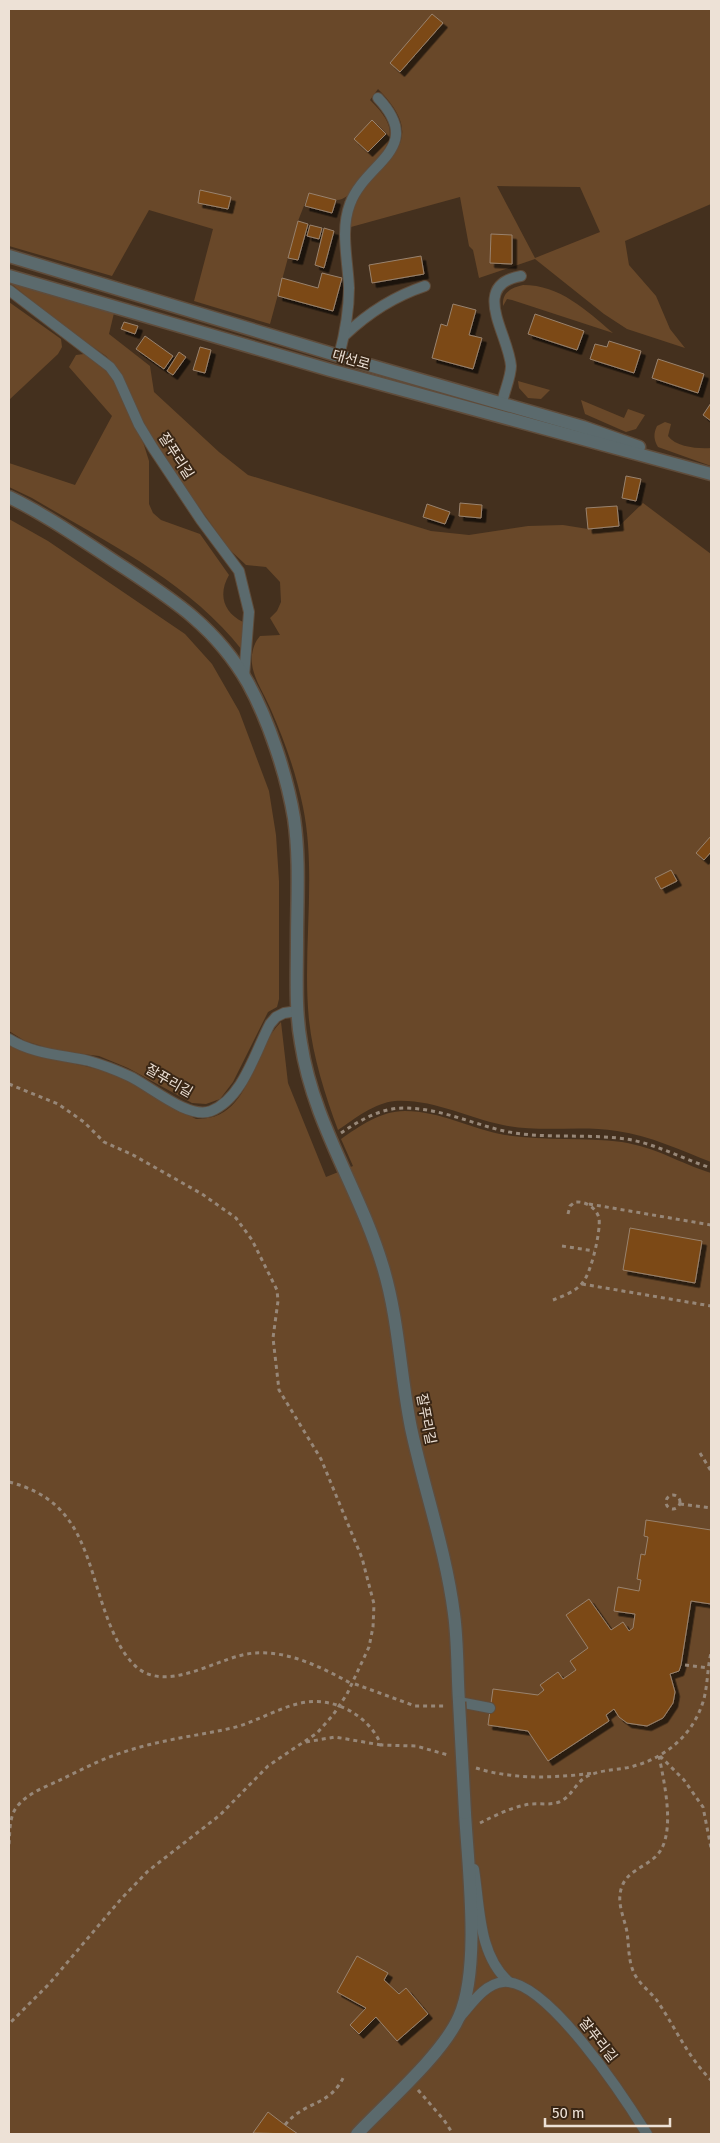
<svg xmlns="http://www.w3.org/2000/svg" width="720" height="2143" font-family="'Fira Sans','Noto Sans KR',sans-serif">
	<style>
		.green { fill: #694829; fill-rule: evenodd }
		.building { fill: #7b4a14; stroke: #99826e; filter: url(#shadow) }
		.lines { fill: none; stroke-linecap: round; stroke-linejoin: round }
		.service-casing { stroke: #5f4c3b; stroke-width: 12 }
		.minor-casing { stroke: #5f4c3b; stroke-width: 15 }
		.tertiary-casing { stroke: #5f4c3b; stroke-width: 15 }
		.path { stroke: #978778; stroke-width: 3; stroke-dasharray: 4 4; stroke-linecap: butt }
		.service { stroke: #5b6a6d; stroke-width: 10 }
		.minor { stroke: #5b6a6d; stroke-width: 12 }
		.tertiary { stroke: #5b6a6d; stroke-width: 12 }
		.minor-bridge-casing { stroke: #5f4c3b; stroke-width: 15; stroke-linecap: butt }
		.minor-bridge { stroke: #5b6a6d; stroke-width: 12 }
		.labels { text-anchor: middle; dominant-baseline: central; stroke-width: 4; stroke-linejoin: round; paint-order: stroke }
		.street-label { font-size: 14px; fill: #ede1d6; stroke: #392615 }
	</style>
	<defs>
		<filter id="shadow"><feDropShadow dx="4.5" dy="4.5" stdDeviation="0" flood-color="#0009"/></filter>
	</defs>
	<rect width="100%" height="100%" fill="#44301e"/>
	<g class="green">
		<path d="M9,9H711V204L625,241L629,265L656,296L670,329L685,348L627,329L604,314L535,259L479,278L473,250L469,246L460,197L351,227C351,221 350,213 352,208C370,162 438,149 378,89L370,100C403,132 390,143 366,174C360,182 352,195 342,199C333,203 319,195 309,193L298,221L270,324L194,301L213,229L149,210L112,276L9,246ZM497,186L580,187L600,232L535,258Z"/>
		<path d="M9,282L114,313L109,334L150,366L154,392L219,452L248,475L431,531L469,535L528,526L563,525L588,529L619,526L643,503L711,554V1162C680,1150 651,1136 617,1131C580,1125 541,1133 503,1125C467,1118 434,1099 395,1101C374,1103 356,1118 338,1130C325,1095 313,1057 309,1020C302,949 317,876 303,807C296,773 285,742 271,710C265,695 254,680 252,664C251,654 253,644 260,636L280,635L270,618L277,611L281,602L280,582L266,567L246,565L229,549L154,444L119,370L106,356L64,327Z"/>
		<path d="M523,285C560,285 586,310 613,333L512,300L507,299L503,306C502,292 511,288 523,285Z"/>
		<path d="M9,302L61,339L62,347L58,354L9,400Z"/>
		<path d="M84,354L106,367L116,382L144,445L149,461V504L153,513L161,520L200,534L229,575C218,594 223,612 243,622L242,650C188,581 106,542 32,498L9,487V463L75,485L112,416L69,367L76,355Z"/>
		<path d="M518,381L550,390L541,399L528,398L519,388Z"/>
		<path d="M581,400L624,418L628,409L645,415L636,429L626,432L585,414Z"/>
		<path d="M665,422L671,424L668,436C676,447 698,449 711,448V466L658,447C654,440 653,434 657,426Z"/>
		<path d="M9,519L48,541L185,634L212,664L239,711L269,791L276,835L279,881V999L277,1007L268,1012L233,1082L220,1099L206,1104L192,1103L128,1068L99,1056L58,1051L25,1041L9,1031Z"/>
		<path d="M281,1022L288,1083L326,1177L353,1166L341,1139C360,1126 380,1111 405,1111C440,1111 471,1129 505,1135C544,1141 583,1137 622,1142C658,1148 679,1163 711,1173V2134H9V1044C37,1058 67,1061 97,1069C133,1079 163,1102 196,1119C252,1120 250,1052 281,1022Z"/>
	</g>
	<g class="building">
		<path d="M432,14L443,23L400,72L390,63Z"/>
		<path d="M372,120L386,134L368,152L354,139Z"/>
		<path d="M200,190L231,197L228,209L198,203Z"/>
		<path d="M309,193L336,200L332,213L305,206Z"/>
		<path d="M298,221L308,224L298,260L288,258Z"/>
		<path d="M310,225L322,228L319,239L307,236Z"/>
		<path d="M324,228L334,231L324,268L315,265Z"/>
		<path d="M491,234L512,235V264L490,263Z"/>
		<path d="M421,256L424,274L372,283L369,265Z"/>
		<path d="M322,273L342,278L333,311L278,296L282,278L318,288Z"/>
		<path d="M453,304L476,310L469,335L482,338L473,369L432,358L441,324L447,326Z"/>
		<path d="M535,314L584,331L577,350L528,334Z"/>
		<path d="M124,322L138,326L135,334L121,329Z"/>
		<path d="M145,336L173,356L164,369L136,349Z"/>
		<path d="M609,341L641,351L634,373L590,359L595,344L607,347Z"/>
		<path d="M200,347L211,350L205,373L193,370Z"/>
		<path d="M179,352L186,357L173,375L167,371Z"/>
		<path d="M658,359L704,374L698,393L652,378Z"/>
		<path d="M711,403V421L703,415Z"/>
		<path d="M626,476L641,479L636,501L622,498Z"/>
		<path d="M460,503L482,505L481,518L459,516Z"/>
		<path d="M427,504L450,512L445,524L423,517Z"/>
		<path d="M617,506L619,526L588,529L586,508Z"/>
		<path d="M711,836V852L704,860L696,853Z"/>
		<path d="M671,870L677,881L661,889L655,878Z"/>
		<path d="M630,1228L702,1241L695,1283L623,1270Z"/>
		<path d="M646,1520L711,1530V1604L691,1601L681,1665L679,1671L670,1674L675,1692L673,1703L663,1718L647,1726L627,1723L619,1717L614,1709L606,1715L609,1721L548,1761L528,1731L488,1725L493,1689L538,1695L544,1690L540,1685L558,1672L563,1679L576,1670L570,1661L588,1648L566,1615L589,1599L611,1630L623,1622L629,1631L633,1628L635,1614L614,1611L618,1587L639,1591L641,1580L637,1579L641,1554L645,1555L648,1537L644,1536Z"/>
		<path d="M357,1956L388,1973L384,1980L399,1994L406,1988L428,2014L397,2041L376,2017L359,2034L350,2025L366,2008L337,1992Z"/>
		<path d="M268,2112L285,2125L298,2134L253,2133Z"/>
	</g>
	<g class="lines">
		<defs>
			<g id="service">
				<path d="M9,290L110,367L118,378L139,425L153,448L201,520L239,571L249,612L244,677"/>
				<path d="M345,335C368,313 395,296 425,286"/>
				<path d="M339,356C345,333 349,312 349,288C348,261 340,230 350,204C365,162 426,149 378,98"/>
				<path d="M502,403C504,392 511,377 511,366C509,335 469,285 521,276"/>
				<path d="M9,1039C33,1054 63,1055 89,1061C103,1065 116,1070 129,1076C149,1085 188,1120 211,1111C243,1098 255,1052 270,1024L276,1017L284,1013L298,1011"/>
				<path d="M459,1702L490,1708"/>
				<path d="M474,1869C480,1906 478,1955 509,1982"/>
				<path d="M459,2018C471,2005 484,1984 503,1982C546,1977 626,2100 647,2134"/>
			</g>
			<g id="minor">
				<path d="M9,497C44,514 76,536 108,557C165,595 213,622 248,683C269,721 287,776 294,818C300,859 297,901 297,941C297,975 295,1010 301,1043C313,1123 360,1190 383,1267C399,1320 400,1374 411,1428C424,1489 446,1551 454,1614C458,1643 457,1673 459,1702"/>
				<path d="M357,2134C386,2103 442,2055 459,2017C481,1968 468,1868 465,1813"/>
			</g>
			<g id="tertiary">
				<path d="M9,256L372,366L583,427L639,447"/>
				<path d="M9,276L330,370L711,474"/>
			</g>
		</defs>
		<use href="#service" class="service-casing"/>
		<use href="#minor" class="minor-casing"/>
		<use href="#tertiary" class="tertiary-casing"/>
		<g class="path">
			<path d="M9,1084L58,1104L84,1122L104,1142L133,1155L202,1194L236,1218L252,1240L277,1290L278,1301L273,1338L279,1390L321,1459L362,1558L374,1604L373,1627L369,1647L347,1694L333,1715L317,1733L268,1766L220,1815L148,1871L121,1899L49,1984L9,2024"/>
			<path d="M341,1133C360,1120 381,1108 404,1108C439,1108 470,1123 504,1131C540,1139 580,1134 618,1138C651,1141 680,1158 711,1168"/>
			<path d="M589,1204L711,1225"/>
			<path d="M562,1246L594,1251"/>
			<path d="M582,1284L711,1306"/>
			<path d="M553,1300C563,1296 577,1291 583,1282C591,1273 601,1231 599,1218C596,1207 585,1201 575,1202L570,1206L568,1214"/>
			<path d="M700,1453L711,1471"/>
			<path d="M9,1482C89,1502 85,1568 113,1632C119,1645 127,1660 139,1669C172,1693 222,1654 256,1653C290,1651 323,1668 352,1684"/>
			<circle cx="673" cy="1502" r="7"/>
			<path d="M680,1504L711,1508"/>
			<path d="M685,1665L708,1668"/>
			<path d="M355,1684L415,1706H446"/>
			<path d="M306,1742L335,1737L381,1745"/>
			<path d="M659,1756C664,1782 678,1839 654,1858C644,1867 629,1871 623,1884C615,1901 624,1916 627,1932C629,1946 628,1960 634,1973C639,1984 651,1992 658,2002C676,2029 688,2057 711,2080"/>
			<path d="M660,1756L684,1780L703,1807L711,1848"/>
			<path d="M476,1768C514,1780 555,1778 594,1773"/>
			<path d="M480,1823C494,1816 510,1808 525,1805C536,1802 549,1806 559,1802C574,1796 575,1779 593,1774C606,1769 621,1770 634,1766C667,1757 693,1734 703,1702C708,1686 707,1669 711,1653"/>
			<path d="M9,1844C10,1833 9,1818 16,1808C26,1794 43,1788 58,1781C79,1771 101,1759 124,1752C159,1740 196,1736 232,1728C262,1721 291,1698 323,1702C348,1705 372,1722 381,1745L416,1746L448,1755"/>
			<path d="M418,2090L444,2120L453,2134"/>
			<path d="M285,2125C305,2100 330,2107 344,2076"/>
		</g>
		<use href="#service" class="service"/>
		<use href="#minor" class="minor"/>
		<use href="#tertiary" class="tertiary"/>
		<defs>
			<path id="minor-bridge" d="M459,1702L465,1813"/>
		</defs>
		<use href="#minor-bridge" class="minor-bridge-casing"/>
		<use href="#minor-bridge" class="minor-bridge"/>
	</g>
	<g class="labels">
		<g class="street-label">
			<text transform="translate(351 360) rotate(16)">대선로</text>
			<text transform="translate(176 456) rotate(57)">잘푸리길</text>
			<text transform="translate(169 1081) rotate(30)">잘푸리길</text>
			<text transform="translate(426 1419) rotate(79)">잘푸리길</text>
			<text transform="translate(598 2040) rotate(52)">잘푸리길</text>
		</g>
	</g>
	<rect width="720" height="2143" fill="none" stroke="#ede1d6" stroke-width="20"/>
	<path d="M545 2118v8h125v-8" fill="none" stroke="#ede1d6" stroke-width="2.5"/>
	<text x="552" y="2118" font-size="15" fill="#ede1d6" stroke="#392615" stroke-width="4" paint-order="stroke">50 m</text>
</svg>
